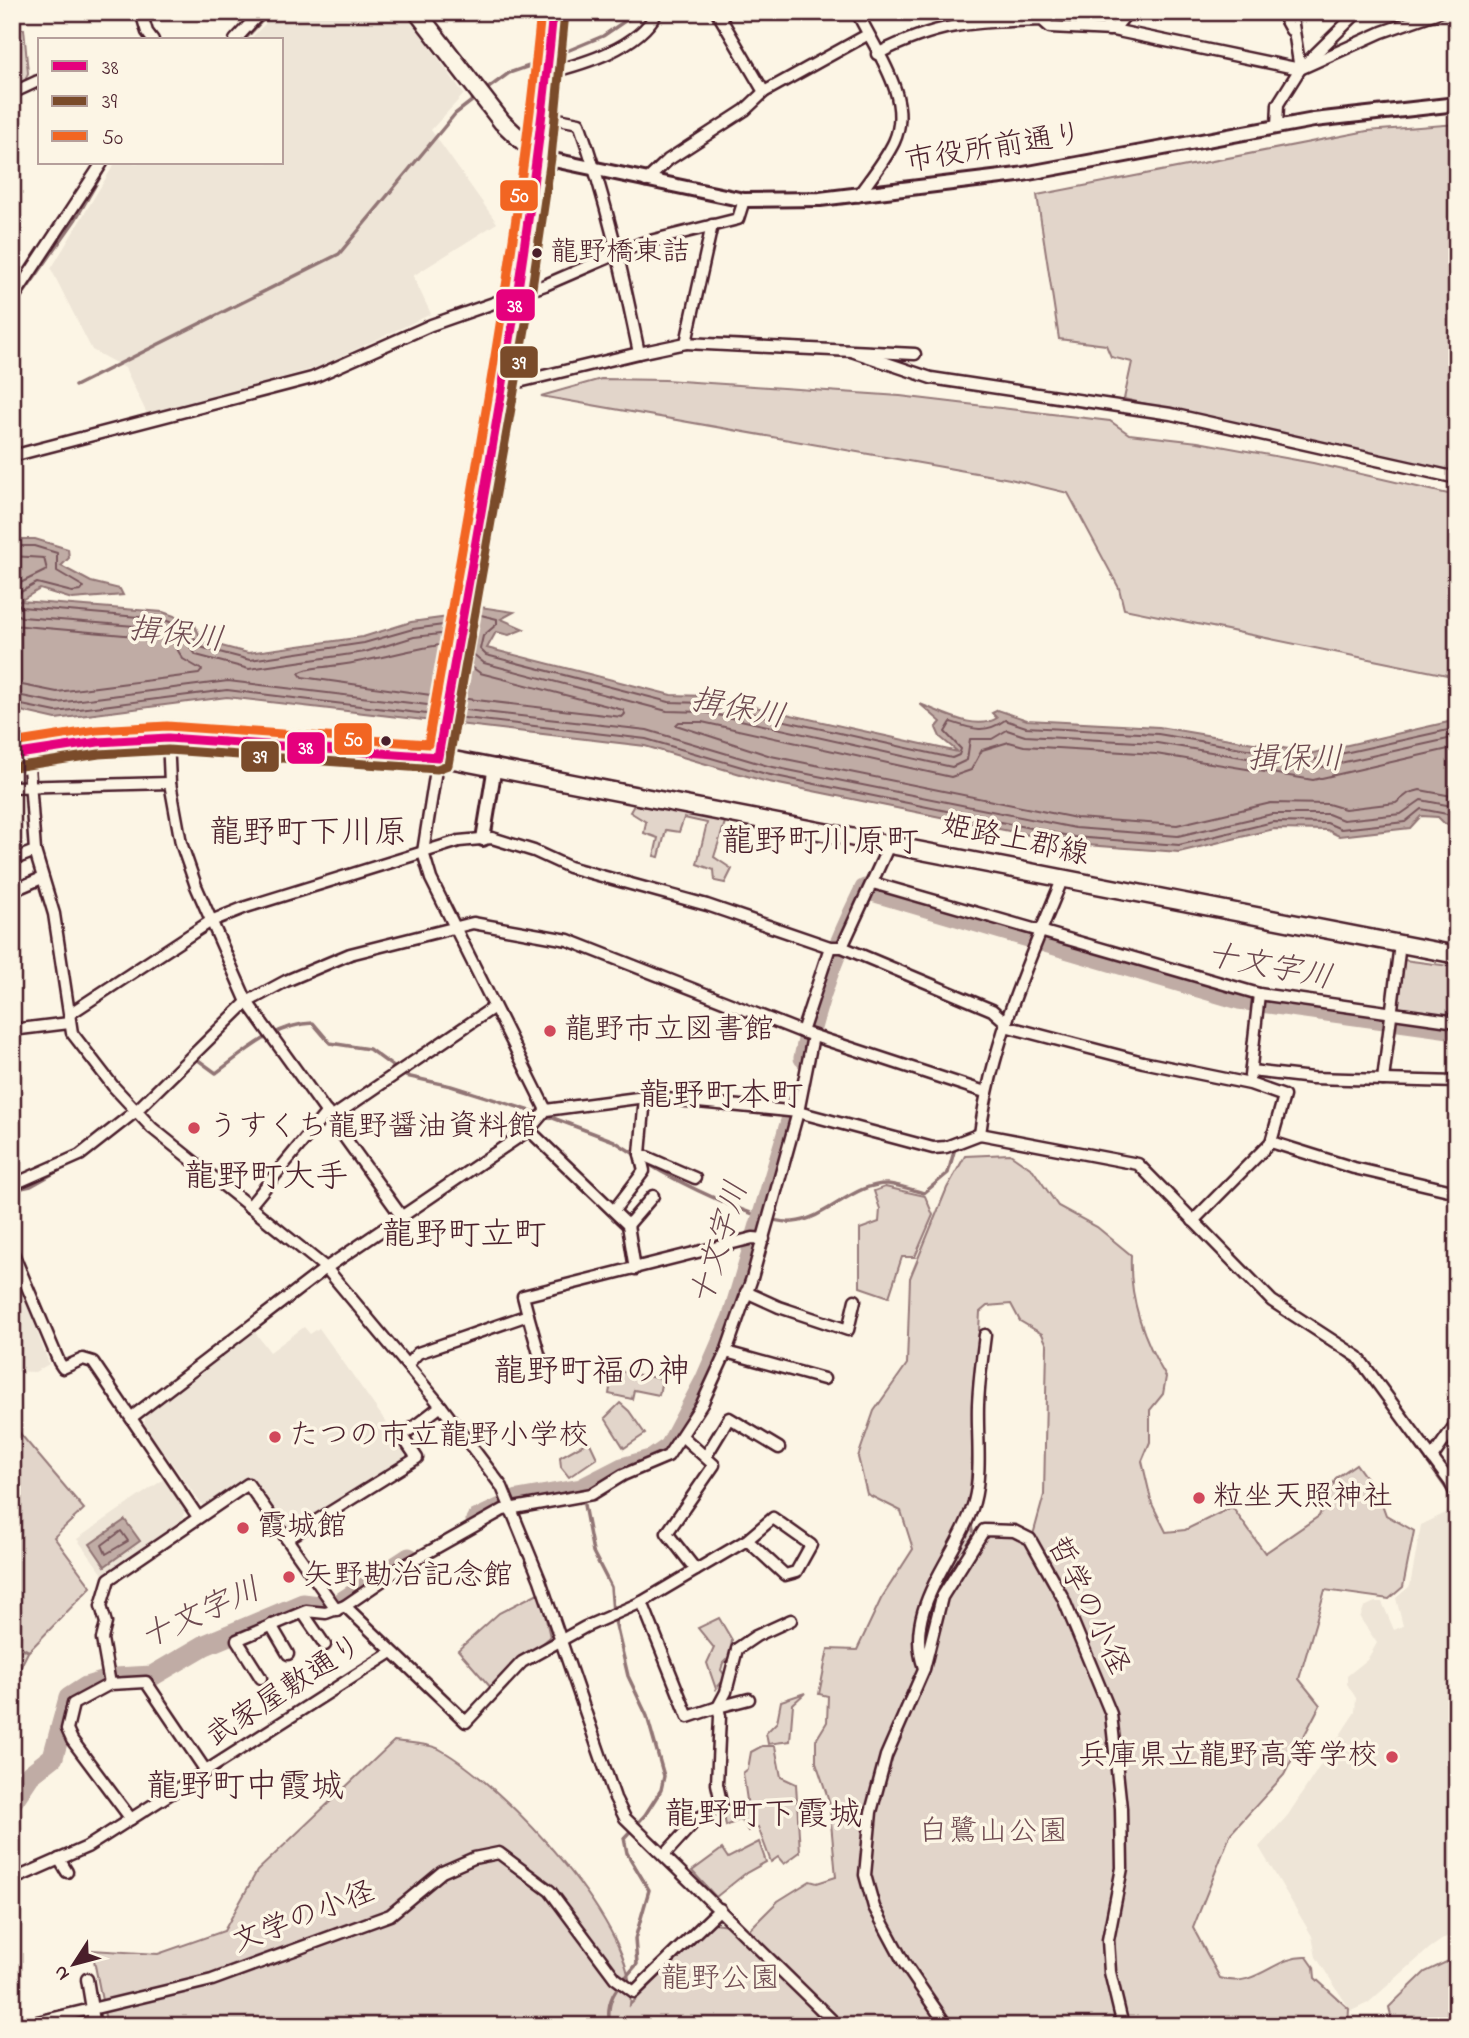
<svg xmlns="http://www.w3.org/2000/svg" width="1469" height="2038" font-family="'Indie Flower','Klee One',sans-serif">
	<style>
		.built { fill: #eee5d7 }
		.green { fill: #e2d5ca; stroke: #967a7a; stroke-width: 2; fill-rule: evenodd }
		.water { fill: #c0aca5; stroke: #917474; stroke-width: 2 }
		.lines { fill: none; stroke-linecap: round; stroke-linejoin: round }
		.shore { stroke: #79575c; stroke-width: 2 }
		.stream { stroke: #917474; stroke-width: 3.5 }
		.river { stroke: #c0aca5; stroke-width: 21 }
		.minor-casing { stroke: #4a1f2b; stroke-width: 15 }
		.tertiary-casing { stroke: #4a1f2b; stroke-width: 18 }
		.primary-casing { stroke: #4a1f2b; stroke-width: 21 }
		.trunk-casing { stroke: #4a1f2b; stroke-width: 23 }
		.minor { stroke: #fcf5e5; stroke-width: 10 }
		.tertiary { stroke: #fcf5e5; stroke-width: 12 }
		.primary { stroke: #fcf5e5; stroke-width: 16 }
		.trunk { stroke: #fcf5e5; stroke-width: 18 }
		.bus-1-casing { stroke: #fcf5e5; stroke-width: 14 }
		.bus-2-casing { stroke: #fcf5e5; stroke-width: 14 }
		.bus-3-casing { stroke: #fcf5e5; stroke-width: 14 }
		.bus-1 { stroke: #e5007d; stroke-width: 9 }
		.bus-2 { stroke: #7a4b2a; stroke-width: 9 }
		.bus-3 { stroke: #f26522; stroke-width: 9 }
		.bus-dot { fill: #4a1f2b; stroke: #fcf5e5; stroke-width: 2.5 }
		.poi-dot { fill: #d1495b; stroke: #fcf5e5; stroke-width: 2.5 }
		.labels { text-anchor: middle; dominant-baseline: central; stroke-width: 7; stroke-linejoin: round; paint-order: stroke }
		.bus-label { font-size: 28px; fill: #4a1f2b; stroke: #fcf5e5; text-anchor: start }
		.street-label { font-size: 30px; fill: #4a1f2b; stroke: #fcf5e5 }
		.poi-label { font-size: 30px; fill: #4a1f2b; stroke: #fcf5e5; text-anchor: start }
		.park-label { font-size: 30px; fill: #704c53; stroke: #fcf5e5 }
		.water-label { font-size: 32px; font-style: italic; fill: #6d4950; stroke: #fcf5e5 }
		.quarter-label { font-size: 33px; fill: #4a1f2b; stroke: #fcf5e5 }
		.line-badge { stroke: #fcf5e5; stroke-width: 2.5 }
		.badge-label { font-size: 19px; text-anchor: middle; font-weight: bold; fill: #fff }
	</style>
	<rect width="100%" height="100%" fill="#fcf5e5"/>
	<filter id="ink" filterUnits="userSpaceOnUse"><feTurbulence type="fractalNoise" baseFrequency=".0143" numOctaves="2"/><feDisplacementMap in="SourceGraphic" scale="14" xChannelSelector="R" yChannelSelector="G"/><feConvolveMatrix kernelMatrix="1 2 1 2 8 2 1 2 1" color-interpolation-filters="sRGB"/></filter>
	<g filter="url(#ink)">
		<g class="built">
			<path d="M277,12H405L464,94L431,130L497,223L413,276L431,314L316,368L148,416L125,368L92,350L51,269L115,163H282V40H249Z"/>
			<path d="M12,1263L49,1364L35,1372L12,1371Z"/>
			<path d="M304,1327L310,1334L319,1328L406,1450L404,1463L293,1531L288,1530L250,1478L209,1507L202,1505L144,1425L146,1411L254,1331L270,1352Z"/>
			<path d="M167,1477L186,1506L182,1520L105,1577L77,1539Z"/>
			<path d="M1454,1509L1457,1515V1935L1446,1937L1430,1948L1368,2003L1351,2011L1316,1957L1312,1936L1259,1847L1288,1815L1355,1712L1356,1698L1347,1684V1676L1367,1660L1377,1643L1360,1618L1364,1607L1375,1602H1382L1394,1630L1403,1626L1396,1598L1410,1586L1421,1525Z"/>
		</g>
		<g class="green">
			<path d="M20,29H24L28,73L25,81L12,87V34Z"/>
			<path d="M1457,124V473L1124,399L1132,362L1111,357L1106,345L1059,339L1037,195L1367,131Z"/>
			<path d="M601,379L665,380L900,396L1110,421L1129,434L1198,442L1313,463L1457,496V677L1124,609L1119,588L1068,493L1010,479L541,396Z"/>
			<path d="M634,805L726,819L714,857L732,869L725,883L715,881L714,870L697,864L707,823L684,818L679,832L666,830L659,857L654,856L658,838L644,833L646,822L630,812Z"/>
			<path d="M1404,960L1457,967L1454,1017L1398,1009Z"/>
			<path d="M1010,1154L1033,1170L1058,1206L1097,1227L1131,1255C1129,1299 1143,1339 1166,1377L1163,1394L1150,1410V1442L1142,1461L1152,1504L1166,1532L1185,1530L1232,1507L1265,1553L1319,1516L1336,1478L1356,1464L1379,1496L1386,1515L1414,1531L1403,1587L1389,1599L1325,1590L1299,1679L1320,1705L1284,1775L1231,1833L1193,1928L1220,1978C1256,1990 1275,1955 1307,1957L1314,1967L1315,1978L1349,2009L1348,2026H846L748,1931L778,1901L810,1881L817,1883L836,1877L829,1801L816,1762V1740L827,1722L828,1696L819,1694L828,1649L857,1650L881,1599L913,1549L901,1511L867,1494L858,1457L874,1411L907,1364L910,1278L947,1188L965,1156ZM1011,1304L1020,1321L1042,1334L1047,1345L1044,1495L1033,1535L1026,1530L1002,1537L973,1532L969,1512L980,1312L987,1306Z"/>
			<path d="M885,1187L925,1196L933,1215L915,1257H902L889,1297L860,1287V1229L879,1222L880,1209L874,1191Z"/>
			<path d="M613,1370L662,1379L659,1395L634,1390L632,1399L609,1394Z"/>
			<path d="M620,1403L629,1411L645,1434L624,1448L605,1418Z"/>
			<path d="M12,1424L84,1509L54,1537L91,1587L29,1651L21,1647L28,1652L12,1684Z"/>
			<path d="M589,1441L597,1458L569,1477L561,1467L560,1457Z"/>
			<path d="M540,1592L550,1637L492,1689L458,1650L499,1613Z"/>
			<path d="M719,1618L732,1640L730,1656L723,1663L721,1670L726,1677L716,1689L707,1663L714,1648L698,1628Z"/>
			<path d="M805,1693L793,1704L790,1741L768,1744L766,1733L777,1722L781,1701Z"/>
			<path d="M394,1741C407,1743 429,1743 441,1750C503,1785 642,1929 630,2005L714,1923L728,1925L803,1998L826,2026H107L92,1950L158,1954L224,1931L257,1871Z"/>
			<path d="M762,1746H775L781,1777L796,1784L800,1852L784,1864L778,1857L771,1862L758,1827L748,1831L741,1819L726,1826L723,1809L748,1807L743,1773L748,1769L751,1752Z"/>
			<path d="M759,1842L766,1862L746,1873L716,1897L692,1871L722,1849L728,1858Z"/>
			<path d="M1457,1957V2026H1393L1389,2007L1425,1972Z"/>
		</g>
		<g class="water">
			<path d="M12,539H35L68,549L69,558L61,566L91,582L120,589L123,595L72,599L40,589L20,601L163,612L194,623L202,641L248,653L363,637L411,622L471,614L474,606L514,612L501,619L524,629L509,635L496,632L487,648L671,695L706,696L958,752L940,737L936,728L941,722L920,704C942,712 976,732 997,718L992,713L998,710L1027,720L1159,727L1313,753L1457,720V822L1445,824L1438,817L1421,816L1410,828L1339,836L1327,830L1274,829L1179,852L1073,844L764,781L645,746L227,697L56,719L12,709Z"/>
			<path d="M125,1520L140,1541L105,1566L90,1544Z"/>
		</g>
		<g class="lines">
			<g class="shore">
				<path d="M12,546H34L57,553V571L84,587L81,591L72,592L37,583L17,594L16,601L21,607L162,619L188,629L200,647L250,660L364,643L413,629L451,624"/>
				<path d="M12,556L44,558L47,570L12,587"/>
				<path d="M12,612L22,617L160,628L182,636L196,655L249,669L365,652L414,637L449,633"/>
				<path d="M472,621L481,615L497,619V624L483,636L480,649L486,655L669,702L705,703L952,758L959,755L961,749L945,732L951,722C972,729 986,734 1005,720L1026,727L1158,734L1313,760L1457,728"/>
				<path d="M12,625L158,638L174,644L183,659L202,670L199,674L57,692L12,683"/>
				<path d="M471,630L474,634L472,653L484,663L667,711L704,712L952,767L967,760L970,739H992L1007,730L1025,736L1157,743L1313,769L1457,737"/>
				<path d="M12,694L57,703L228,681L436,706"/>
				<path d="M438,696L302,677L299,673C307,667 321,668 331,666C371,662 408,649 447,644"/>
				<path d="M459,698L622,717L625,714L623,710L480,673L465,662"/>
				<path d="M12,703L56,712L227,690L435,715"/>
				<path d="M457,709L647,730L768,766L1075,828L1178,836L1272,814H1328L1343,820L1401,814L1421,800L1457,807"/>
				<path d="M456,717L646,739L766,774L1074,837L1179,845L1273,822L1327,823L1341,829L1405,822L1421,809L1457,816"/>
				<path d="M1457,747L1313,780L1156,754L1024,746L1009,742L982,750L971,770L951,777L702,722H679L676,725L771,756L1076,818L1177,825L1271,803L1328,804L1345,809L1396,803L1409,793L1420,790L1457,797"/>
				<path d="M121,1531L128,1541L106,1554L102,1545Z"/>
			</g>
			<g class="stream">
				<path d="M244,40L270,12"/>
				<path d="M555,56L603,36L638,12"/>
				<path d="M483,92L509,73L541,62"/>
				<path d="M12,310L75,220L108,163"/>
				<path d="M75,386L339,254L455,114L477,97"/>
				<path d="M194,1057L216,1073C245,1052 275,1024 313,1023L330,1043L369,1049L406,1076L451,1086L553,1118L614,1141L639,1157"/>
				<path d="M645,1162C674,1180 762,1225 793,1222C827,1219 853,1183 888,1184C899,1185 913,1190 924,1193L948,1173L955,1148"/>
				<path d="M12,1190L31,1186L72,1163"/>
				<path d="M1343,1353L1363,1371"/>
				<path d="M1388,1406L1451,1495L1457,1509"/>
				<path d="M581,1489L593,1552L611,1587L613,1612L628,1676L647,1716L664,1776L661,1790L645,1815L624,1838L627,1853L649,1890L635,1939L637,1964C620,1984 604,1998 610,2025"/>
			</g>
			<g class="river">
				<path d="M804,1058C816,997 838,944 865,889L1239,999L1457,1029"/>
				<path d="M476,1520L518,1500L581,1489L622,1468L653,1459L670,1447L705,1381L732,1319L796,1104"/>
				<path d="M12,1802L30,1775L53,1757L69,1698L86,1687L115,1678L152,1676L205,1645L303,1604L327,1607L339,1604L409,1558"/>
			</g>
			<defs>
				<g id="minor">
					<path d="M141,12L147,32L153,40"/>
					<path d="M717,12L764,92"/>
					<path d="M857,12C875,50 914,99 894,142C885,161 870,179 858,196"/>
					<path d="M1105,12L1109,30"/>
					<path d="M1281,12L1291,30"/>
					<path d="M1291,12L1300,69"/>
					<path d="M1113,30L1128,12"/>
					<path d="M235,40L261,12"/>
					<path d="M877,54C940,22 974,22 1042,20L1050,27L1113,30L1300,69L1382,32L1439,12"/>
					<path d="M547,73C583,64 639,48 657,12"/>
					<path d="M12,93L38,81"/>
					<path d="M543,116L579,123C606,198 623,275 639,353L686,343"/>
					<path d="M1277,127L1278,104L1300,69L1358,12"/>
					<path d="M646,181L668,160L745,110L764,92L867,35"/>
					<path d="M712,225L686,343L915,354"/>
					<path d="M12,300L102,163"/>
					<path d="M854,352L931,378L1171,414L1457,478"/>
					<path d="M502,386L639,353"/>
					<path d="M12,456L312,378L431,325L545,285L642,243L738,219L744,200"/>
					<path d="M168,738L170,783L181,843L196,886L247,1002L402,1217"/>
					<path d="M28,752L35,851L54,914L72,1033L113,1086L152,1128L326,1268L441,1406L502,1487L540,1580L615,1798L625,1818L838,2026"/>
					<path d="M438,757L423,852L431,879L546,1110"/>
					<path d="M12,787L170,783"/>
					<path d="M12,860L35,851"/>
					<path d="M873,883L1259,994L1457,1022"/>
					<path d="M12,891L42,878"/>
					<path d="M842,947L890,843"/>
					<path d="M71,1013L211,921L246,907L459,841L492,838L534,851L569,867L707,905L830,947H842L992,1010L1007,1023"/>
					<path d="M1005,1026L1143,1062L1250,1084L1284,1096L1271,1142L1193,1221"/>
					<path d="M12,1030L69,1023"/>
					<path d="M802,1032L830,947"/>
					<path d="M1251,1071L1312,1078L1457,1082"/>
					<path d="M1250,1076L1259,994"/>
					<path d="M1383,1080L1400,944"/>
					<path d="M645,1097L640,1154L695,1178"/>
					<path d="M331,1118L494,1007"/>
					<path d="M529,1130L628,1225L635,1269"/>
					<path d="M980,1134C991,1046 1028,962 1062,880"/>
					<path d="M1271,1142L1354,1168L1457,1192"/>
					<path d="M12,1185L80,1155L136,1111L247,1002L286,981L350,954L473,923L568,940L802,1032L985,1092"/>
					<path d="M249,1207L327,1112"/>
					<path d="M615,1209L644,1171L640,1154"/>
					<path d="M628,1225L653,1196"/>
					<path d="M12,1251L59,1362L63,1368L83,1359L93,1362L198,1517"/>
					<path d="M746,1292L779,1307L848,1330L855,1300"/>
					<path d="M528,1315L545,1375"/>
					<path d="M726,1352L824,1379"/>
					<path d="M407,1365L418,1353L528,1315L523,1296L753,1238L764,1239"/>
					<path d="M132,1417L326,1268L529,1130L546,1110L645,1097L740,1106L798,1112L933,1148L946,1147L980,1134L1138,1164L1272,1301L1358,1357L1450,1482L1457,1497"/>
					<path d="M706,1456L729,1418L779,1448"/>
					<path d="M1432,1458L1457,1422"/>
					<path d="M287,1539L417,1458L402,1436L441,1406"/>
					<path d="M696,1570L747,1540L773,1518L811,1545L796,1572L785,1575L747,1540"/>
					<path d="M642,1602L688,1717L718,1707L720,1716L717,1784L722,1807L698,1818L665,1854"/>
					<path d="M345,1606L466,1722L522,1662L585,1627L642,1602L696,1570L667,1533L714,1465L683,1437"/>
					<path d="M303,1613L325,1645"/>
					<path d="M271,1625L288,1654"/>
					<path d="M924,1668C902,1607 958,1557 974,1502C982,1472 977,1436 978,1405C979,1382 982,1358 985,1335"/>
					<path d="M261,1678L237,1640L306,1611L326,1613L345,1606L402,1567L503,1510L592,1494L623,1475L668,1456L702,1404L726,1352L752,1278L798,1112L813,1036"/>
					<path d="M110,1684L102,1639L106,1623L101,1606L109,1579L248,1484L337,1610"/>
					<path d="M718,1707L726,1692L737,1649L756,1636L791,1620"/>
					<path d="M718,1707L749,1699"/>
					<path d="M131,1819L72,1740L67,1729L73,1704L110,1684L146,1682L206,1771"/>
					<path d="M59,1859L67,1872"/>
					<path d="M12,1880L87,1847L392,1652"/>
					<path d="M87,1979L94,2021"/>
					<path d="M12,2023L29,2024L212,1980L390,1915L442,1872L474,1858L499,1853L550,1891L615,1978L634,1992L720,1909"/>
					<path d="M947,2026L904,1963L874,1907L865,1875L871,1812L886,1756L924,1669L942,1597L984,1530L1014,1531L1030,1539L1063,1598L1111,1714L1121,1808L1122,1868L1108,1940L1110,1972L1123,2026"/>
				</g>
				<g id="tertiary">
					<path d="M539,157L744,200L820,199L1018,175L1314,120L1457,104"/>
					<path d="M483,839L495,766"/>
				</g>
				<g id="primary">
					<path d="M417,12L502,122L539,157"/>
					<path d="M438,757L1457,955"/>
				</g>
				<path id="trunk" d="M12,755L98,742L168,738L438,757L519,293L539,157L553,12"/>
			</defs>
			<use href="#minor" class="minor-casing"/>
			<use href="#tertiary" class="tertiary-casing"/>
			<use href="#primary" class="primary-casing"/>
			<use href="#trunk" class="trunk-casing"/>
			<use href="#minor" class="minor"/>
			<use href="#tertiary" class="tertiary"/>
			<use href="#primary" class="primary"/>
			<use href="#trunk" class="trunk"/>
			<defs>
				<path id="bus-1" d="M12,755L98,742L168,738L438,757C481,509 529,263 553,12"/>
				<path id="bus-2" d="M14,767L99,754L168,750L437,769L448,765L531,295L551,158L565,13"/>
				<path id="bus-3" d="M12,743L96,730L167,726L428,744C470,501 517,258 541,12"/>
			</defs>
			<use href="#bus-1" class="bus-1-casing"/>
			<use href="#bus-2" class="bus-2-casing"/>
			<use href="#bus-3" class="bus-3-casing"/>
			<use href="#bus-1" class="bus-1"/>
			<use href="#bus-2" class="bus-2"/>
			<use href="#bus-3" class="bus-3"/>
		</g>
	</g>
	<g class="bus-dot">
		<circle cx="537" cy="253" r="6"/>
		<circle cx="386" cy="741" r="6"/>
	</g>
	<g class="poi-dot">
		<circle cx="550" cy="1031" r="7"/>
		<circle cx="194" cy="1128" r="7"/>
		<circle cx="275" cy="1437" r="7"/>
		<circle cx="1199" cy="1498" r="7"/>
		<circle cx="243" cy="1528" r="7"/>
		<circle cx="289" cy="1577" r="7"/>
		<circle cx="1392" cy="1757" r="7"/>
	</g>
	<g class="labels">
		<g class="bus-label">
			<text x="550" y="253">龍野橋東詰</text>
		</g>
		<g class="street-label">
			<text transform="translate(994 149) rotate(-9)">市役所前通り</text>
			<text transform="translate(1015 841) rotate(12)">姫路上郡線</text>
			<text transform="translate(1087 1606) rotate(64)">哲学の小径</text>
			<text transform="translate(285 1692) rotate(-33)">武家屋敷通り</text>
			<text transform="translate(304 1918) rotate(-21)">文学の小径</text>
		</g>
		<g class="poi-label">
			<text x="564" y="1031">龍野市立図書館</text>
			<text x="208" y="1128">うすくち龍野醤油資料館</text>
			<text x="289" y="1437">たつの市立龍野小学校</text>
			<text x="1213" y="1498">粒坐天照神社</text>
			<text x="257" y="1528">霞城館</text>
			<text x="303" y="1577">矢野勘治記念館</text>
			<text x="1378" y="1757" text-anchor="end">兵庫県立龍野高等学校</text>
		</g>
		<g class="park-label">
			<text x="993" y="1833">白鷺山公園</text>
			<text x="720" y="1980">龍野公園</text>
		</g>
		<g class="water-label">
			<text transform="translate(176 636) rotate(7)">揖保川</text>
			<text transform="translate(738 710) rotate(11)">揖保川</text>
			<text x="1295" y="760">揖保川</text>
			<text transform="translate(1269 968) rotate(11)">十文字川</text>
			<text transform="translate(721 1244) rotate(-73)">十文字川</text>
			<text transform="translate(201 1615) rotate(-24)">十文字川</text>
		</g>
		<g class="quarter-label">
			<text x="308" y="834">龍野町下川原</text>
			<text x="820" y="843">龍野町川原町</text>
			<text x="721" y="1097">龍野町本町</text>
			<text x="266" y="1178">龍野町大手</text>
			<text x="464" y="1236">龍野町立町</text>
			<text x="592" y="1373">龍野町福の神</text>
			<text x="245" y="1788">龍野町中霞城</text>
			<text x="763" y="1816">龍野町下霞城</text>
		</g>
	</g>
	<g class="line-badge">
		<rect x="499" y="179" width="40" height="33" rx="7" fill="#f26522"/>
		<rect x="495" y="288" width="41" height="34" rx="7" fill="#e5007d"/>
		<rect x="499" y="345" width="40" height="34" rx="7" fill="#7a4b2a"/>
		<rect x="333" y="722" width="40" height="34" rx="7" fill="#f26522"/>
		<rect x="286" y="731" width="40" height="34" rx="7" fill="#e5007d"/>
		<rect x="240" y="740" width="40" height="33" rx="7" fill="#7a4b2a"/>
	</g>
	<g class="badge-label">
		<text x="519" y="202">50</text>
		<text x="515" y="312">38</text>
		<text x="519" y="369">39</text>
		<text x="353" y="746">50</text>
		<text x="306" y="754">38</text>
		<text x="260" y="763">39</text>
	</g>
	<rect width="1469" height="2038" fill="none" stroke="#fcf5e5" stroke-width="42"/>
	<rect x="21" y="21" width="1427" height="1996" fill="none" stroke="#4a1f2b" stroke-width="2.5" filter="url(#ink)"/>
	<rect x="38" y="38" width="245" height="126" fill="#fcf5e5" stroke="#b59f9b" stroke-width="2"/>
	<rect x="52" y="61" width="35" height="10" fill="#e5007d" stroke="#b59f9b" stroke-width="2"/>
	<text x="102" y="74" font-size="21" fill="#4a1f2b">38</text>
	<rect x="52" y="96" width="35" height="10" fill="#7a4b2a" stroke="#b59f9b" stroke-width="2"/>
	<text x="102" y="108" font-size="21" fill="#4a1f2b">39</text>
	<rect x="52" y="131" width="35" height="10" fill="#f26522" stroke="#b59f9b" stroke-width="2"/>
	<text x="102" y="144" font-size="21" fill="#4a1f2b">50</text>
	<g transform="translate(74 1964) rotate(234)" stroke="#fcf5e5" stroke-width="5" paint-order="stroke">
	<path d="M0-5L12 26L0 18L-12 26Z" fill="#4a1f2b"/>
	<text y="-10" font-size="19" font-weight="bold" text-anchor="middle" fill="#4a1f2b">N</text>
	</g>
</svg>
